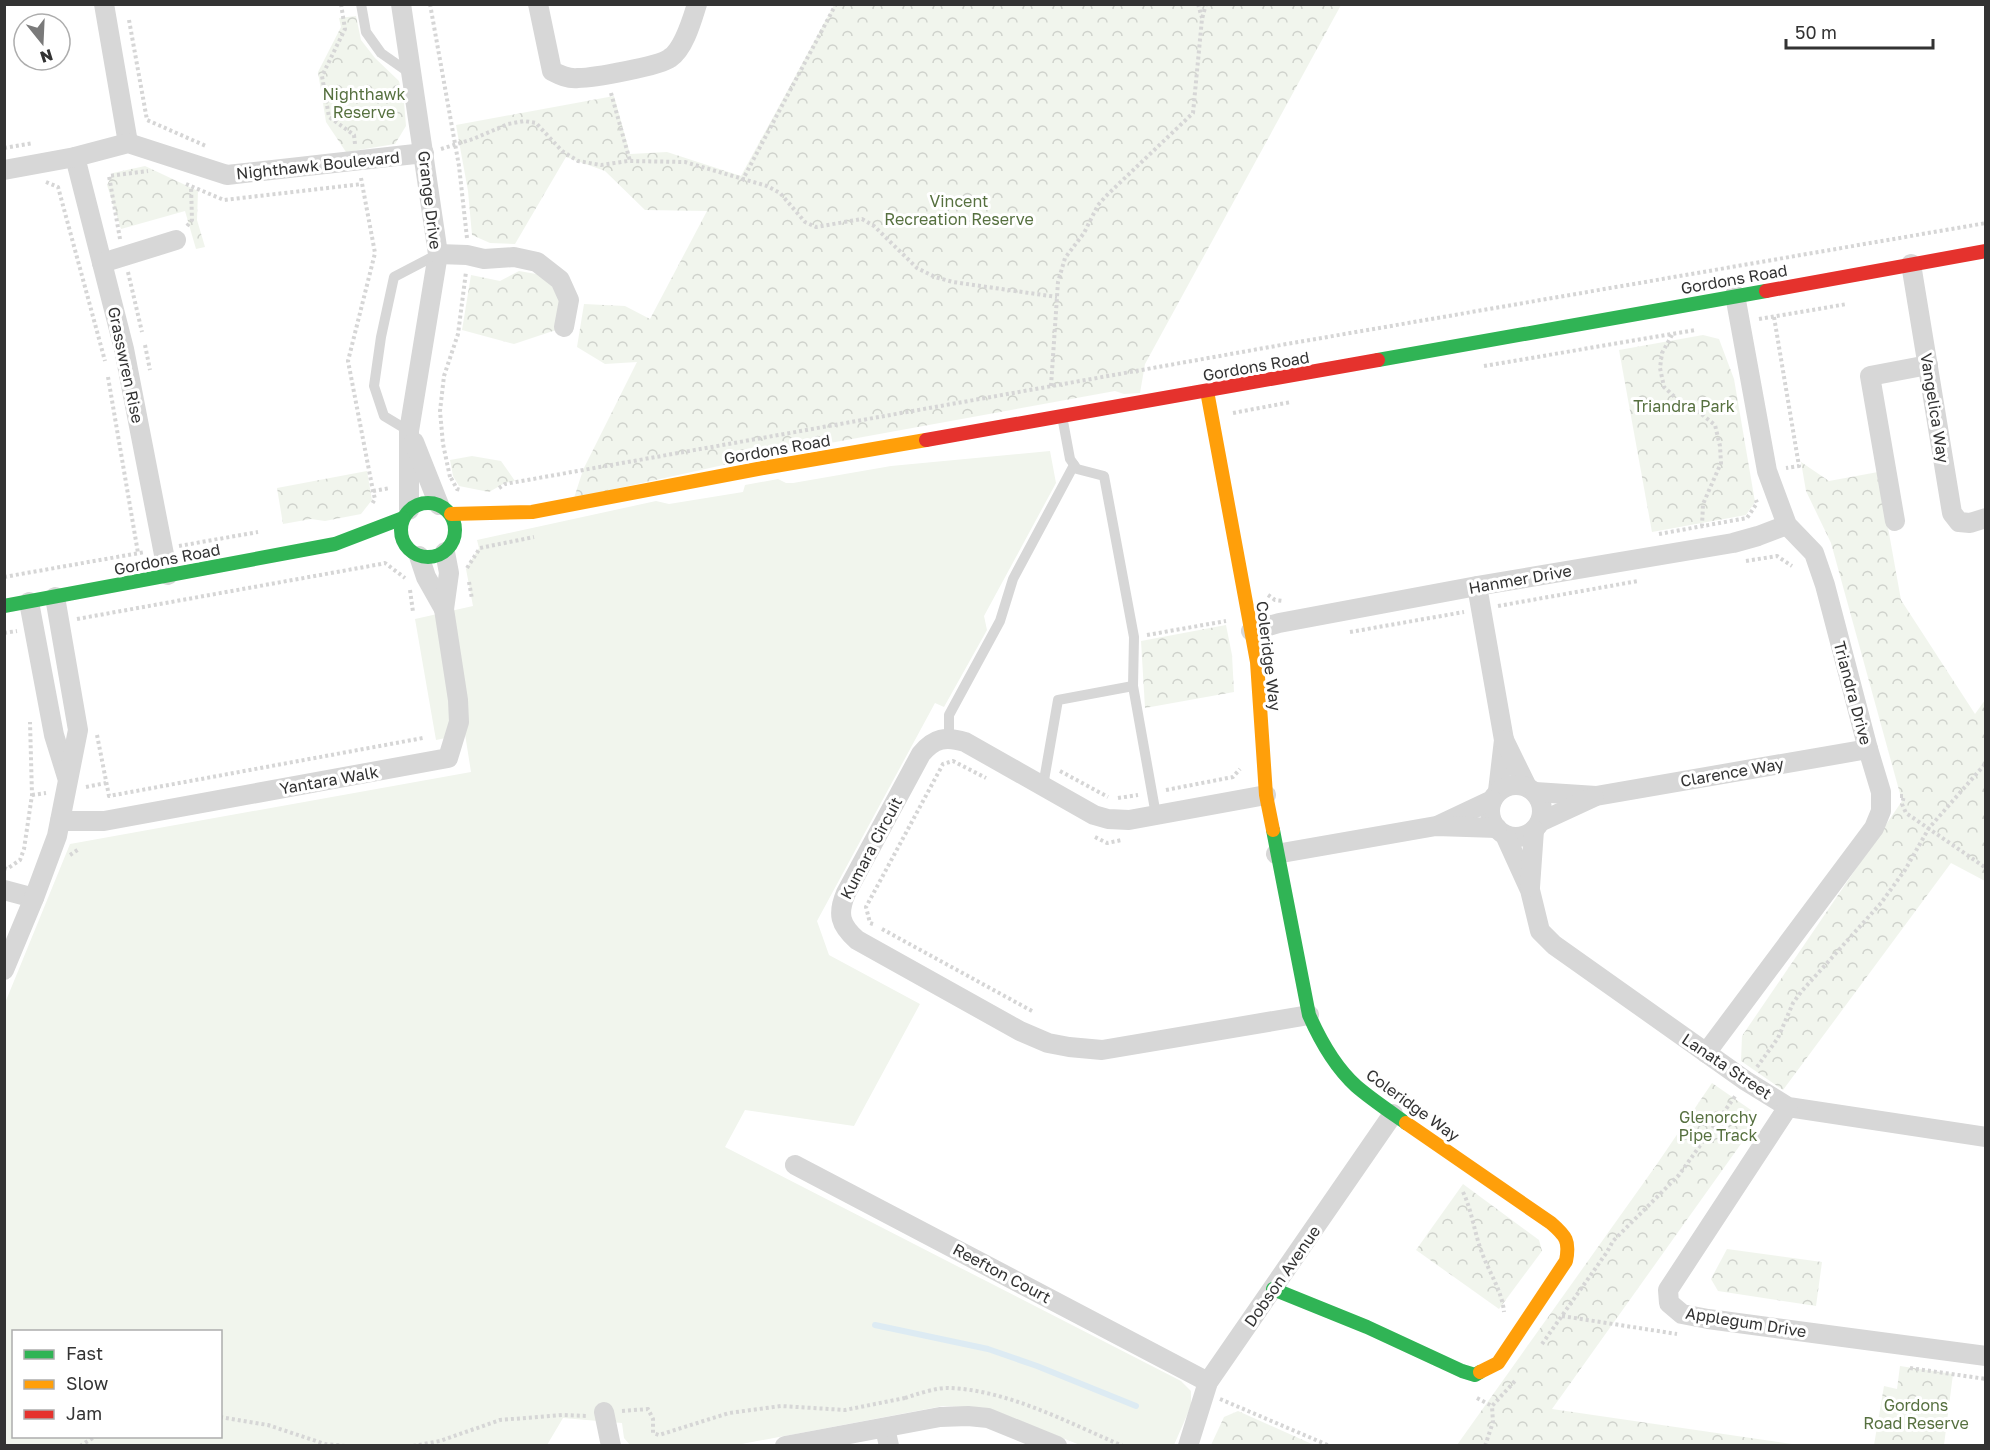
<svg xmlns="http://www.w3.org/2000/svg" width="1990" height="1450" font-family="'Golos Text',sans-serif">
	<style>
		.green { fill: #f1f5ed; fill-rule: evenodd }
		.park { fill: url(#park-crowns) }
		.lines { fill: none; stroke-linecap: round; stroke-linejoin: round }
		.stream { stroke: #ddebf3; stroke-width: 6 }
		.path { stroke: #d6d6d6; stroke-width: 4; stroke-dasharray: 3 3; stroke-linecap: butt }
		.lane { stroke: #d7d7d7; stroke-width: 10 }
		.street { stroke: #d7d7d7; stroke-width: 20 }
		.fast { stroke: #30b455; stroke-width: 14 }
		.slow { stroke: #ff9f0a; stroke-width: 14 }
		.jam { stroke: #e5322d; stroke-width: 14 }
		.labels { text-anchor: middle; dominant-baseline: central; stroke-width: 6; stroke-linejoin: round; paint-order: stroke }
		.park-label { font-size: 16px; fill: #56703f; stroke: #fff }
		.street-label { font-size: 16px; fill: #333; stroke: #fff }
	</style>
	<defs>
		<pattern id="park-crowns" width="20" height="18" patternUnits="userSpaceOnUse" patternTransform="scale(1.5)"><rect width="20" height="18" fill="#f1f5ed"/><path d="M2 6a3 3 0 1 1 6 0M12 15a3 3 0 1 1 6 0" fill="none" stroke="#cfd2cc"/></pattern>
	</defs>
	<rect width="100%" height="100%" fill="#fff"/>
	<path class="green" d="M1050,451L1056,483L984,616L987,630L944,707L935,703L817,921L829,955L920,1004L854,1126L745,1110L725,1147L1181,1381L1191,1391V1406L1174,1445H1080L986,1408L943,1406L731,1446L630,1445L624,1438L622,1423L563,1418L547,1445L5,1446V1003L70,844L471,772L465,734L436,740L415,619L473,606L466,569L479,548L477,540L656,501L669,504L743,492L745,485L778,479L786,483H793L891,466ZM14,1332H220V1436H14Z"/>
	<g class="park">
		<path d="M834,5H1341L1145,364L1140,393L1124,394L1115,391L786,451L574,498L583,470L637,362L605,364L577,347L584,304L625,306L650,319L707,211L645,210L605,171L566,157L515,244L490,243L472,235L468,191L456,125L614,96L630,154L667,152L741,176Z"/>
		<path d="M356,16L361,40L375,58L399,81L404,102L406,126L395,144L346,152L326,122L318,72L341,27L339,18Z"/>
		<path d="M145,166L198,191L197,220L205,247L196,249L185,211L121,229L107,185L113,173Z"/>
		<path d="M519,271L542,275L563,299L556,330L514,344L462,330L471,275L500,281Z"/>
		<path d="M1703,335L1719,339L1734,379L1755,502L1746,515L1652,532L1619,350Z"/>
		<path d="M472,456L501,461L515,481L505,483L489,492L459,486L453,476L450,460Z"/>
		<path d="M1801,462L1829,481L1878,472L1901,600L1975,714L1985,700V881L1951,863L1783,1090L1741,1061L1742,1036L1902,801L1831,543L1806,491Z"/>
		<path d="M367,471L372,500L361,514L325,521L311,519L283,524L277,488Z"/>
		<path d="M1226,625L1232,655L1234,692L1145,708L1141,641Z"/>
		<path d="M1712,1083L1751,1110L1753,1127L1552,1409L1799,1445H1457L1657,1164Z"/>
		<path d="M1463,1184L1539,1240L1542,1251L1499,1309L1416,1250Z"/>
		<path d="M1727,1249L1822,1262L1816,1306L1718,1291L1711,1279Z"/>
		<path d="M1900,1366L1953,1374L1944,1445H1874L1884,1386L1897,1389Z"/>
		<path d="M1238,1411L1314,1445H1211L1224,1417Z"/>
	</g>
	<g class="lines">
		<path class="stream" d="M875,1325L988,1349L1037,1366L1136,1406"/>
		<g class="path">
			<path d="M341,4L345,29L322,76L329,117L354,135L355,144"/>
			<path d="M430,4L459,166L467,238"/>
			<path d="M1198,4L1202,18"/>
			<path d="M129,20L147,120L206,146"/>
			<path d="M611,93L630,161"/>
			<path d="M4,148L33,143"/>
			<path d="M441,149L473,139L508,124L524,121L536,123L562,151L578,161L601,165L628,161L685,162L767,186L780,193L805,222L816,227L862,219L874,226L917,268L935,277L953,282L1057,297"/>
			<path d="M361,178L375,253L348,361L373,491L375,499L372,504"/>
			<path d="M742,181L836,4"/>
			<path d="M46,182L58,187L105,361"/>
			<path d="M186,184L224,200L362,184"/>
			<path d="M187,226L192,220L191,186"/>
			<path d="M120,239L109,176L148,171"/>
			<path d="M128,272L142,332"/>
			<path d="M1774,317L1799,466L1786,468"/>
			<path d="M1759,319L1847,304"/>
			<path d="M1672,335L1662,353L1660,368L1664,387L1678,400L1700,413L1715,425L1720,446L1721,463L1703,504L1702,526"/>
			<path d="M145,345L150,370"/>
			<path d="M1484,366L1695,330"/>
			<path d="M108,377L138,553"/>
			<path d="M1051,386L1058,282L1065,258L1084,233L1098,205L1106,196L1193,113L1202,19L1206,4"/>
			<path d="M1233,413L1291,402"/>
			<path d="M450,477L443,444L440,411L444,376L458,334L466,272"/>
			<path d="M451,478L457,489L461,490"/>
			<path d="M499,488L505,484L1281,345L1986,223"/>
			<path d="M373,491L390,488"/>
			<path d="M1659,534L1747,518L1757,503L1756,500"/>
			<path d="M179,546L258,532"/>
			<path d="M1746,561L1777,556L1792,566"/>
			<path d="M467,568L480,548L534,537"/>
			<path d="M4,577L145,552"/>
			<path d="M469,582L472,599"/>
			<path d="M410,590L413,612"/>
			<path d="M1268,595L1275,600L1283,601"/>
			<path d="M1498,606L1638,581"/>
			<path d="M77,619L381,564L385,563L405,578"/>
			<path d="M1350,632L1464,612"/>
			<path d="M4,633L17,631"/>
			<path d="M1147,635L1226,621"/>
			<path d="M97,735L109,796L423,738"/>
			<path d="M1060,771L1108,797"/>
			<path d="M86,787L106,783"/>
			<path d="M1166,790L1233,777L1240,769"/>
			<path d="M32,795L46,793"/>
			<path d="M1900,796H1904L1902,804L1906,813L1986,868"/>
			<path d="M1118,798L1138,795"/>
			<path d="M1095,837L1107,843L1122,840"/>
			<path d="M70,855L79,849"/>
			<path d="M4,868L7,869L20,860L24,849L32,795L30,722"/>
			<path d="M873,924L870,923L866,907L943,764L953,761L986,778"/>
			<path d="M882,929L1032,1011"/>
			<path d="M1757,1067L1778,1038L1793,1003L1801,992L1881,903L1905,870L1929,828L1986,763"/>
			<path d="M1463,1192C1472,1211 1474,1231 1481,1250C1488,1271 1502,1290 1504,1312"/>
			<path d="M1562,1316L1677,1334"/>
			<path d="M1542,1344L1607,1252L1613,1241L1679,1175L1736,1095"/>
			<path d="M1910,1368L1986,1379"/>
			<path d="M905,1398C914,1395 938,1387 949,1388C1008,1390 1069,1423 1123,1446"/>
			<path d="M1477,1398L1492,1406"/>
			<path d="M1220,1399L1330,1446"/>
			<path d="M622,1411L648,1409L653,1419V1433L659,1435L729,1413L781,1406L845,1410L905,1398"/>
			<path d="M220,1417L268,1425L325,1444L346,1446"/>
			<path d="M80,1446L96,1436"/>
			<path d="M413,1446L440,1441L500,1420L562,1415L588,1416"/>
			<path d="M1485,1446L1493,1422L1492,1406L1515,1381"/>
		</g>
		<g class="lane">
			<path d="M361,4L366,32L381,53L411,74"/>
			<path d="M1062,416L1070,459L1077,469L1104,476L1134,637L1133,686L1156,815"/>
			<path d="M409,431L384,416L374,386L381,337L394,277L438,254"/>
			<path d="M949,738V715L1000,621L1013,579L1074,465"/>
			<path d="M1043,786L1058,700L1133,686"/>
		</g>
		<g class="street">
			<path d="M104,4L128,143"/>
			<path d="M401,4L438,254L409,431V510"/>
			<path d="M538,4L552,71C560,75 568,79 578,78C593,78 660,66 670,58C684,49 692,20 697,4"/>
			<path d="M75,157L124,349L168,575"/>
			<path d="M4,170L75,157L128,143L227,175L424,153"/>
			<path d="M438,254L467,255L484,259L514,257L537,262L560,280L569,300L564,327"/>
			<path d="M102,263L176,240"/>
			<path d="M1911,264L1952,513L1959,522L1970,523L1986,518"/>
			<path d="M414,442L439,505"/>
			<path d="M1895,521L1870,376L1928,365"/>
			<path d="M419,556L426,577L444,609"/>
			<path d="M1477,586L1504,740L1498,791"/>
			<path d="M29,602L54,735L67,777"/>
			<path d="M1251,631L1279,623L1477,586L1733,543L1758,536L1787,525"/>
			<path d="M1504,740L1527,787"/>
			<circle cx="1516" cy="811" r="26"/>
			<path d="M1535,792L1596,796L1868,749"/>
			<path d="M1266,795L1129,820L1108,819L1094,815L965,742C946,736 934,738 921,754L846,893C837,914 840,925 857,940L1020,1031L1048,1043L1069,1047L1102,1050L1309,1015"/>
			<path d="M60,821H104L448,758L459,722L458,700L444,609L449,573L445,552"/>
			<path d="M1540,822L1594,797"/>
			<path d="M1439,825L1492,800"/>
			<path d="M1505,835L1530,890L1540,931L1554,945L1746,1081L1788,1107L1986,1137"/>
			<path d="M1276,854L1436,826L1497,828"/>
			<path d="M1530,887L1534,830"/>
			<path d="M4,890L34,898"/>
			<path d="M4,970L34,898L57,836L78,730L55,597"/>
			<path d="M1706,1053L1874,828L1881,811V792L1868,749L1825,585L1814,553L1787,525L1767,471L1735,295"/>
			<path d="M1788,1107L1668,1290L1669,1303L1682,1314L1708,1319L1986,1356"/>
			<path d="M795,1165L1208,1382"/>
			<path d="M604,1412L611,1446"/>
			<path d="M885,1428L889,1446"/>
			<path d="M785,1446L940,1417L968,1416L988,1418L1057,1446"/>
			<path d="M1188,1446L1208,1382L1393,1114"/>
		</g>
		<g class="fast">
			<path d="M1378,360L1766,291"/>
			<circle cx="428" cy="530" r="27"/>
			<path d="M4,606L335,544L403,518"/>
			<path d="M1273,830L1309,1015C1320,1040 1335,1067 1356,1086C1371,1099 1389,1111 1406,1123"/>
			<path d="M1273,1289L1367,1327L1462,1371L1475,1375L1480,1372"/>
		</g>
		<g class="slow">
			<path d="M1207,391L1257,662L1266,795L1273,830"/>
			<path d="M451,514L532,512L763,468L926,440"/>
			<path d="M1406,1123L1551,1223C1566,1236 1570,1241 1566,1261L1498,1363L1480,1372"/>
		</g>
		<g class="jam">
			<path d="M1766,291L1986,251"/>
			<path d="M926,440L1378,360"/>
		</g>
	</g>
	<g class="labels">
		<g class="park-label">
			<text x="364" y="94">Nighthawk<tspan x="364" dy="18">Reserve</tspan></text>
			<text x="959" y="201">Vincent<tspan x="959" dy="18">Recreation Reserve</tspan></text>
			<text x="1684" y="406">Triandra Park</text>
			<text x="1718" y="1117">Glenorchy<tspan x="1718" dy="18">Pipe Track</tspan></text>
			<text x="1916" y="1405">Gordons<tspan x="1916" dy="18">Road Reserve</tspan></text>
		</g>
		<g class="street-label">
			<text transform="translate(318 165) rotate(-6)">Nighthawk Boulevard</text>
			<text transform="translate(430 200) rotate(83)">Grange Drive</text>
			<text transform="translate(1734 279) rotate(-10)">Gordons Road</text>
			<text transform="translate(126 365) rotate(78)">Grasswren Rise</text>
			<text transform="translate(1256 366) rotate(-10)">Gordons Road</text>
			<text transform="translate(1935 408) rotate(81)">Vangelica Way</text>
			<text transform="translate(777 449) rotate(-10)">Gordons Road</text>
			<text transform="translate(167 559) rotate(-11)">Gordons Road</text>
			<text transform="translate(1520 579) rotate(-10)">Hanmer Drive</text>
			<text transform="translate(1269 656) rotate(83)">Coleridge Way</text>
			<text transform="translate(1853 693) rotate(75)">Triandra Drive</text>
			<text transform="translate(1732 772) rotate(-10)">Clarence Way</text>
			<text transform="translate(329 780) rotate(-10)">Yantara Walk</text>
			<text transform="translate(871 848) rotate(-62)">Kumara Circuit</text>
			<text transform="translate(1727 1066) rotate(34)">Lanata Street</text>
			<text transform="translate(1413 1105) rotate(36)">Coleridge Way</text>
			<text transform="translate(1002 1273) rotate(28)">Reefton Court</text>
			<text transform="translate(1282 1276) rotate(-55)">Dobson Avenue</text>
			<text transform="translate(1746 1322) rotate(9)">Applegum Drive</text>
		</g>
	</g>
	<rect width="1990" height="1450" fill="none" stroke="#333333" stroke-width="12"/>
	<rect x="12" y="1330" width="210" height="108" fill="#ffffff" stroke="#adadad" stroke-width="1.5"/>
	<rect x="24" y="1350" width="30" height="9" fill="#30b455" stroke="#adadad" stroke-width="1.5"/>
	<text x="66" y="1360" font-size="18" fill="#333333">Fast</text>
	<rect x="24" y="1380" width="30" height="9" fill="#ff9f0a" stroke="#adadad" stroke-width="1.5"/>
	<text x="66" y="1390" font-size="18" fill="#333333">Slow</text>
	<rect x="24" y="1410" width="30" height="9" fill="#e5322d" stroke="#adadad" stroke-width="1.5"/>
	<text x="66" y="1420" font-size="18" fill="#333333">Jam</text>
	<g transform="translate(42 42) rotate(162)"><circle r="28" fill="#ffffff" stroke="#adadad" stroke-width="1.5"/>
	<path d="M0-4.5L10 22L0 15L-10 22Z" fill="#7a7a7a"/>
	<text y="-9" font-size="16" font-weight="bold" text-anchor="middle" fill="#333333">N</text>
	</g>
	<path d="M1786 39v9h147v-9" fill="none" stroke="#333333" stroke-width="3"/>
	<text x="1795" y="39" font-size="18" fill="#333333" stroke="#ffffff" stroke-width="4.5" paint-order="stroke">50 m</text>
</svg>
